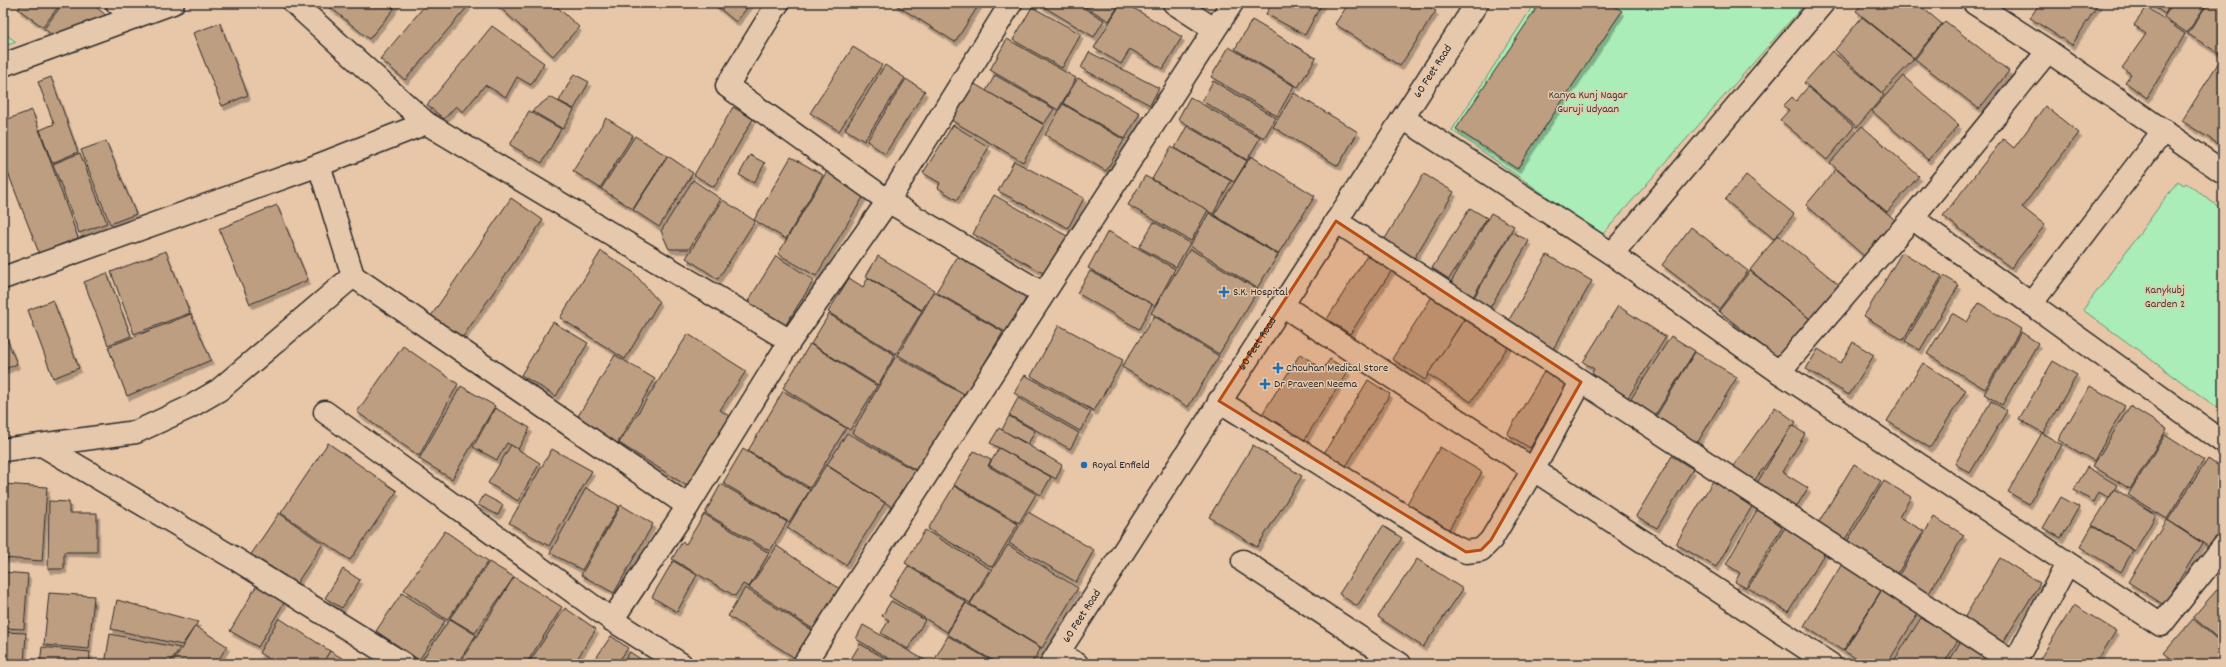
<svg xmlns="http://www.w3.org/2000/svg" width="2226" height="667" font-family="Dekko,sans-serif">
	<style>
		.green { fill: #aaedb8; stroke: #6a8c72 }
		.building { fill: #be9e81; stroke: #2b2b2b; filter: url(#shadow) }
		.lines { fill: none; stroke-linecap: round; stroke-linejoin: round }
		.street-casing { stroke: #2b2b2b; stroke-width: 25 }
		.secondary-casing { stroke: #2b2b2b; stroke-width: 25 }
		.street { stroke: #e6c9ad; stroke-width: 22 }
		.secondary { stroke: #e6c9ad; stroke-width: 22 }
		.marked { fill: #b94e14; fill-opacity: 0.2; stroke: #b94e14; stroke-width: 3; stroke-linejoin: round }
		.poi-dot { fill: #1f6fb2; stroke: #e6c9ad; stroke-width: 1.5 }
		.labels { text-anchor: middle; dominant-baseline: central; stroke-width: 3; stroke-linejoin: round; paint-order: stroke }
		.street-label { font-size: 12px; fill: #2b2b2b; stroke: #e6c9ad }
		.park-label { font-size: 12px; fill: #383e39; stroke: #e6c9ad }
		.poi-label { font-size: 12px; fill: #2b2b2b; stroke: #e6c9ad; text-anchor: start }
	</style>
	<defs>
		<filter id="shadow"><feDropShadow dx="2.5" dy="4.5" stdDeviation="0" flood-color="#0004"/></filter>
	</defs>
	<rect width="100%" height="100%" fill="#e8c7a8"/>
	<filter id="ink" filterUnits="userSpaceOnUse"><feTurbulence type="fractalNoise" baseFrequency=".025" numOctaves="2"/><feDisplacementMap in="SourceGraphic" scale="8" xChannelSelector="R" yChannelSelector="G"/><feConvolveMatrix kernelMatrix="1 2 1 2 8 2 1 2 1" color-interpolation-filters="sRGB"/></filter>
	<g filter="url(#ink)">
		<g class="green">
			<path d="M1535,3H1806L1602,235L1452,130Z"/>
			<path d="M3,32L16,42L3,47Z"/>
			<path d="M2178,181L2184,185L2186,183L2223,210V412L2083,310Z"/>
		</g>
		<g class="building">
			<path d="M23,3H61L43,27L18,9Z"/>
			<path d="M63,3H91L107,16L62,42L44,29Z"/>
			<path d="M325,3H387L394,9L369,39Z"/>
			<path d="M387,3H397L393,8Z"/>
			<path d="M427,3H464L468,6L405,80L380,59Z"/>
			<path d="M495,3H553L579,27L553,56Z"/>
			<path d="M713,3H751L736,22Z"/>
			<path d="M893,3H980L955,42Z"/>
			<path d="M1040,3H1075L1104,20L1094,37L1039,4Z"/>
			<path d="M1079,3H1120L1109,21Z"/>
			<path d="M1121,3H1125L1182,37L1163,69L1130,49L1121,64L1094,48Z"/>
			<path d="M1272,3H1322L1305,35L1266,14Z"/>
			<path d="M1349,3H1423L1436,11L1400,66L1335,24Z"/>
			<path d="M1540,3H1609L1622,11L1517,169L1456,129Z"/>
			<path d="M1863,3H1917L1942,24L1914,58L1856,11Z"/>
			<path d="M2040,3H2099L2072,45L2030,18Z"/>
			<path d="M2149,3H2171L2165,14Z"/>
			<path d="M2173,3H2207L2187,33L2164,17Z"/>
			<path d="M2208,3H2223V56L2188,34Z"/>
			<path d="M1032,7L1081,34L1062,68L1013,40Z"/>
			<path d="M2147,7L2185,34L2147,98L2125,82L2131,74L2122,68L2146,34L2134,25Z"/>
			<path d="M1862,17L1914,59L1882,93L1835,50Z"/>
			<path d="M1252,20L1316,58L1298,87L1235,49Z"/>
			<path d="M1945,21L2009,71L1979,109L1915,59Z"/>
			<path d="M220,23L248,95L222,106L193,33Z"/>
			<path d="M492,26L544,63L531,85L517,77L506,97L485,85L463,112L456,106L444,119L427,105Z"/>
			<path d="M1007,39L1076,78L1058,110L990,70Z"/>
			<path d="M853,47L882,65L839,131L810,113Z"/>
			<path d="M1229,47L1294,86L1277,116L1211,77Z"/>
			<path d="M1832,51L1884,95L1857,127L1804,83Z"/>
			<path d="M1089,52L1159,88L1150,105L1081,68Z"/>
			<path d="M2222,57L2223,140L2220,145L2182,121Z"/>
			<path d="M885,65L905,78L864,141L845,129Z"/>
			<path d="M574,74L589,82L574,109L559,101Z"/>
			<path d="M995,75L1054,109L1044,124L986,91Z"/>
			<path d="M1903,76L1959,125L1928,160L1872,111Z"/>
			<path d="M51,77L78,152L52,163L40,130L54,124L38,82Z"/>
			<path d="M1078,78L1140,113L1125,139L1063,103Z"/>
			<path d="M906,79L925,91L885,154L867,141Z"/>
			<path d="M1213,81L1276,118L1264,138L1202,101Z"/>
			<path d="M973,83L1044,125L1023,162L951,120Z"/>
			<path d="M1808,87L1854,127L1827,160L1780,120L1789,110L1783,106L1792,97L1796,101Z"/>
			<path d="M1294,93L1358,132L1338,166L1273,127Z"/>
			<path d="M550,97L574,110L563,129L532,111Z"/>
			<path d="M1190,97L1260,138L1247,160L1178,119Z"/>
			<path d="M1063,104L1124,140L1106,171L1045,135Z"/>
			<path d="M2045,106L2079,133L2022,207L2045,225L2011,268L1943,216L2003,139L2014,148Z"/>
			<path d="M733,107L753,119L714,187L694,175Z"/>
			<path d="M32,110L78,238L39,253L3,160V121Z"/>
			<path d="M529,111L561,129L542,163L510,145Z"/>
			<path d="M606,118L633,135L600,188L573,171Z"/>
			<path d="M953,125L989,147L957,200L938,188L940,183L923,173Z"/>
			<path d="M1187,126L1247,161L1234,182L1175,148Z"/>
			<path d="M1862,126L1919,176L1887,212L1830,163Z"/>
			<path d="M635,136L667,156L633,209L601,189Z"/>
			<path d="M106,141L136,214L110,224L81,150Z"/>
			<path d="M1171,147L1231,181L1213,214L1152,179Z"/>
			<path d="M80,153L107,223L79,233L53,164Z"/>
			<path d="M750,155L765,163L754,183L739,175Z"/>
			<path d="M668,156L693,173L659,227L633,210Z"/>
			<path d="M1251,156L1315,196L1278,254L1214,215Z"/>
			<path d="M791,157L823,175L786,239L754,220Z"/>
			<path d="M1014,161L1084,198L1068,228L998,191Z"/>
			<path d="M1836,169L1895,220L1864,256L1806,205Z"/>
			<path d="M827,171L865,194L816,276L778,254Z"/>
			<path d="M1424,174L1454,192L1413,260L1383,242Z"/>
			<path d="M1746,175L1794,214L1774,239L1725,200Z"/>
			<path d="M1145,176L1208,210L1191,241L1128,205Z"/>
			<path d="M693,180L721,199L689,249H669L661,231Z"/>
			<path d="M994,195L1067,236L1045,274L973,234Z"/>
			<path d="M511,198L543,220L460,341L429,319Z"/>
			<path d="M723,200L755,221L718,279L686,258Z"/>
			<path d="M277,205L308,280L250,304L219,229Z"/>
			<path d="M1470,208L1487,218L1449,279L1432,268Z"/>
			<path d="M1209,213L1278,255L1257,288L1190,246Z"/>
			<path d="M1491,213L1514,226L1470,302L1447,289Z"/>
			<path d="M1154,222L1190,243L1176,267L1139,247Z"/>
			<path d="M1691,227L1748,271L1719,309L1662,265Z"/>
			<path d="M1108,231L1175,269L1155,306L1088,268Z"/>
			<path d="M1512,232L1529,241L1488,311L1472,301Z"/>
			<path d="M1778,235L1843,288L1815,323L1750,270Z"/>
			<path d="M1190,249L1258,290L1219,354L1151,313Z"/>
			<path d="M1371,249L1396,264L1350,334L1327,319Z"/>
			<path d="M166,251L190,313L134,334L111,272Z"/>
			<path d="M601,251L633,272L659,302L625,359L560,318Z"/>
			<path d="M1902,252L1942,276L1903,340L1864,316Z"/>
			<path d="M1547,255L1592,281L1552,351L1506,325Z"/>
			<path d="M776,256L814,280L785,326L747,303Z"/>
			<path d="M878,256L934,290L922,310L866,276Z"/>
			<path d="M958,256L1027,296L1007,333L936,292Z"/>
			<path d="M1090,271L1152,304L1139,329L1077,293Z"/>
			<path d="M1750,271L1811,320L1780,360L1719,311Z"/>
			<path d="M107,273L131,336L108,345L84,282Z"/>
			<path d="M1944,276L1959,285L1920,350L1905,341Z"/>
			<path d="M849,278L863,287L868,278L922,311L896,354L828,312Z"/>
			<path d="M934,292L1003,332L966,395L898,355Z"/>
			<path d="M1433,295L1466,316L1425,380L1392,359Z"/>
			<path d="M53,300L79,368L53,378L28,310Z"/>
			<path d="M1979,303L2021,329L1985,389L1927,354L1952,313L1967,322Z"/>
			<path d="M1618,306L1666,337L1626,401L1590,377L1594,369L1583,362Z"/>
			<path d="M191,314L211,360L127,396L108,347Z"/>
			<path d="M829,314L895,355L878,385L811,344Z"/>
			<path d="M1154,316L1219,356L1188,407L1122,367Z"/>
			<path d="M1466,317L1509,345L1471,402L1428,374Z"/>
			<path d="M553,322L588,343L556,396L521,375Z"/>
			<path d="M1059,325L1123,360L1094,411L1031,376Z"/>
			<path d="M3,329L17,364L3,370Z"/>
			<path d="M2021,332L2038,343L2002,405L1984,394Z"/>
			<path d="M688,334L746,371L720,410L735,420L692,489L619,443Z"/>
			<path d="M1671,336L1695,351L1654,417L1629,402Z"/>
			<path d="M1853,342L1874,355L1849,395L1806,369L1818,349L1841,363Z"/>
			<path d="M810,344L877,386L850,430L783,388Z"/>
			<path d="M403,346L458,384L419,456L357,412Z"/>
			<path d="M1695,352L1737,377L1696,445L1654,420Z"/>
			<path d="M1300,354L1323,369L1330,359L1348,371L1303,442L1261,416Z"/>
			<path d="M615,355L655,379L616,446L575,421Z"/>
			<path d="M896,356L966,396L921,473L852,433Z"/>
			<path d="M2053,361L2077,375L2043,433L2019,419Z"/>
			<path d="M1923,363L1966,390L1930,448L1887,421Z"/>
			<path d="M1548,365L1571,379L1530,448L1507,434Z"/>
			<path d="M1025,375L1091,412L1080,431L1014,393Z"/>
			<path d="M1368,380L1390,394L1345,468L1323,455Z"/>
			<path d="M461,386L495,406L452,479L419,459Z"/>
			<path d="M2090,386L2125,406L2094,461L2058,440Z"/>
			<path d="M783,391L846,428L810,488L748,451Z"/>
			<path d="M1018,398L1079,433L1070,449L1009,415Z"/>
			<path d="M1991,401L2007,411L1970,473L1955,464Z"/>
			<path d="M2130,406L2167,429L2130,489L2093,466Z"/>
			<path d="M1775,407L1796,422L1752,484L1731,469Z"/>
			<path d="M495,408L530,428L518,449L507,443L497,460L473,447Z"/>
			<path d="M1009,416L1035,431L1028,444L1002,430Z"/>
			<path d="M1792,425L1805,434L1782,472L1808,488L1793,512L1754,488Z"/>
			<path d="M999,428L1062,465L1056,479L990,443Z"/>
			<path d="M847,433L921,474L892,507L827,465Z"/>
			<path d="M2042,433L2062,445L2029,504L2008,492Z"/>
			<path d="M2165,435L2204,460L2167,519L2128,495Z"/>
			<path d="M328,443L397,491L350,560L281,513Z"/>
			<path d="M511,445L540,463L518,501L488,483Z"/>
			<path d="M1253,445L1302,476L1257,547L1209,517Z"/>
			<path d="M1440,447L1482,472L1448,531L1405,507Z"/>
			<path d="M999,448L1051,477L1041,495L989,465Z"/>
			<path d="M552,449L592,471L549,546L509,523Z"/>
			<path d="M743,449L810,490L789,522L723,483Z"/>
			<path d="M974,451L991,460L988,466L1036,494L1019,523L954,485Z"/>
			<path d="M1672,456L1693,469L1657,528L1636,516Z"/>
			<path d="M2208,459L2223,469V531L2212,549L2168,520Z"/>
			<path d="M1854,464L1881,481L1844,541L1817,525Z"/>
			<path d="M826,465L885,503L846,565L787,528Z"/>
			<path d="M2087,467L2117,485L2109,498L2099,492L2094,502L2074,490Z"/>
			<path d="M1714,479L1754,503L1716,567L1676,544Z"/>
			<path d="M1884,481L1911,497L1899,517L1924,531L1896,576L1845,545Z"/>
			<path d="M3,484L47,487L42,561L3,558Z"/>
			<path d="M721,484L787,522L770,551L705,513Z"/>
			<path d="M954,486L1018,524L992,567L928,529Z"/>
			<path d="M586,488L619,506L582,570L550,553Z"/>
			<path d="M2115,489L2156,515L2135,551L2092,525Z"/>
			<path d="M484,495L503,505L498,515L478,505Z"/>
			<path d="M2061,497L2079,507L2061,538L2043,528Z"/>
			<path d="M49,501L69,502V513H97V552H64V569H48Z"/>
			<path d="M621,505L653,524L614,593L581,575Z"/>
			<path d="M1757,510L1783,525L1746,588L1735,582L1740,573L1726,564Z"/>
			<path d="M1028,512L1094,550L1076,582L1009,543Z"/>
			<path d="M279,513L323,544L292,590L248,559Z"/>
			<path d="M704,514L769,553L749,587L743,584L735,596L672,559L682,542L686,544Z"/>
			<path d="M1934,517L1964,535L1926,598L1896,580Z"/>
			<path d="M2166,520L2202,543L2164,605L2128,582Z"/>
			<path d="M1789,521L1829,546L1788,612L1748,588Z"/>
			<path d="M1383,526L1402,538L1357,606L1339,594Z"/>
			<path d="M2092,526L2133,550L2121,572L2080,547Z"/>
			<path d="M925,530L990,569L970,603L905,563Z"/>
			<path d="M445,531L488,561L447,620L404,590Z"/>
			<path d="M1008,545L1078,588L1042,648L970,604Z"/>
			<path d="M777,546L840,589L813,629L749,588Z"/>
			<path d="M2000,558L2040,583L2002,644L1963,620Z"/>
			<path d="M1417,559L1463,589L1423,647L1378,617Z"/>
			<path d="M1845,559L1885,584L1843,651L1804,626Z"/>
			<path d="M673,561L697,575L677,612L652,597Z"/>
			<path d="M489,562L514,577L475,633L450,618Z"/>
			<path d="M908,566L966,602L947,632L889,596Z"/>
			<path d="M343,569L360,580L342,608L325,598Z"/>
			<path d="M3,572L28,574L24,629L3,628Z"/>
			<path d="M514,577L562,607L526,664H459Z"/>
			<path d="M2222,584L2223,585V643L2193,617Z"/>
			<path d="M257,585L285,601L258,647L230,631Z"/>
			<path d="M1885,585L1922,607L1887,664H1865L1844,651Z"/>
			<path d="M745,588L812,630L795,658L728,616Z"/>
			<path d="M49,593L94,596L89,649L44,645Z"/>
			<path d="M402,593L445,621L419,660L376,631Z"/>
			<path d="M117,600L198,622L182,645L111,629Z"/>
			<path d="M891,601L925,620L908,649L881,633L889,620L882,616Z"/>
			<path d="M966,603L1041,648L1031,664H999L947,634Z"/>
			<path d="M2074,605L2116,631L2095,664H2041L2038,662Z"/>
			<path d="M565,608L596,629L574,664H528Z"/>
			<path d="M279,618L330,651L322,664H277L259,653Z"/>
			<path d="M1921,618L1959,638L1944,664H1892Z"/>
			<path d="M450,619L476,635L457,664L420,663Z"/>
			<path d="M2193,619L2223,644V664H2178L2164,653Z"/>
			<path d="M863,625L930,663L929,664H898L856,639Z"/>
			<path d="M195,626L227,646L216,664H172Z"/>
			<path d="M3,632L26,633L24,664H3Z"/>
			<path d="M110,634L180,648L168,664H105Z"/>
			<path d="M611,636L628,648L617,664H592Z"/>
			<path d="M948,636L997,664H932Z"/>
			<path d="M1960,642L1998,663L1997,664H1948Z"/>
			<path d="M860,644L895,664H848Z"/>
			<path d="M42,647L90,652L89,664H40Z"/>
			<path d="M330,651L352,664H322Z"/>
			<path d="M630,652L648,664H622Z"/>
			<path d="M2169,658L2176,664H2163Z"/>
		</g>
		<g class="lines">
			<defs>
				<g id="street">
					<path d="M117,3L135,17"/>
					<path d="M294,3L426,123L790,341"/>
					<path d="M778,3L727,86L888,201L1042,293"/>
					<path d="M1174,3L1214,29"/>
					<path d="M1974,3L2048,51L2223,172"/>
					<path d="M3,65L173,3"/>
					<path d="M1403,118L1612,254L1779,372L2161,625L2223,547"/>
					<path d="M1912,218L2223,442"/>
					<path d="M1336,221L2015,664"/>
					<path d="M1612,254L1823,3"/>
					<path d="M353,276L688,506"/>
					<path d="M3,278L319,165L426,123"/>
					<path d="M2031,304L2164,130"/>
					<path d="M1282,305L1830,664"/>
					<path d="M1779,372L1912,218L2048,51"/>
					<path d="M1219,401L1453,546L1466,552L1481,550L1491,540L1533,470L1581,382"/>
					<path d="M325,412L612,620L681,664"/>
					<path d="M42,445L234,558L404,664"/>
					<path d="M3,450L136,432L188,408L219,390L353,276L319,165"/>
					<path d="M1243,561L1400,664"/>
					<path d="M612,620L688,506L790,341L888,201L1011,3"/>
					<path d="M1058,653L1077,664"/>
					<path d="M804,664L1232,3"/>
					<path d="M2014,664L2067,564"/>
				</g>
				<g id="secondary">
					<path id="s1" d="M1051,664L1477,3"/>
				</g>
			</defs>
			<use href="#street" class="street-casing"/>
			<use href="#secondary" class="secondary-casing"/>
			<use href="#street" class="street"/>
			<use href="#secondary" class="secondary"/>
		</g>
	</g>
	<path class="marked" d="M1336,221L1581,382L1491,540L1481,550L1466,552L1219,401Z"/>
	<g class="poi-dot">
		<path d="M1222 286h4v4h4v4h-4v4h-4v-4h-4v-4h4z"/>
		<path d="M1276 362h4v4h4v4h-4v4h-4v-4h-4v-4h4z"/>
		<path d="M1263 378h4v4h4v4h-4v4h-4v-4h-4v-4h4z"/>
		<circle cx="1084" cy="465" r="4"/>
	</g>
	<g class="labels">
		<g class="street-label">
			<text stroke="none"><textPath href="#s1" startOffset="705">60 Feet Road</textPath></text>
			<text stroke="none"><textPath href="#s1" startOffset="381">60 Feet Road</textPath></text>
			<text stroke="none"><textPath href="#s1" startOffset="57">60 Feet Road</textPath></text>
		</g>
		<g class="park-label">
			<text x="1588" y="95">Kanya Kunj Nagar<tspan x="1588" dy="14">Guruji Udyaan</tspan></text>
			<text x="2165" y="290">Kanykubj<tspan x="2165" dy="14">Garden 2</tspan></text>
		</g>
		<g class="poi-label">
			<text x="1233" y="292">S.K. Hospital</text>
			<text x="1286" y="368">Chouhan Medical Store</text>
			<text x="1274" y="384">Dr Praveen Neema</text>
			<text x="1092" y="465">Royal Enfield</text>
		</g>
	</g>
	<rect width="2226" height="667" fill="none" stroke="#e6c9ad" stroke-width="16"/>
	<rect x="8" y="8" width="2210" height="651" fill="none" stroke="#2b2b2b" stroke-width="1.5" filter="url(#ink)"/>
</svg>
